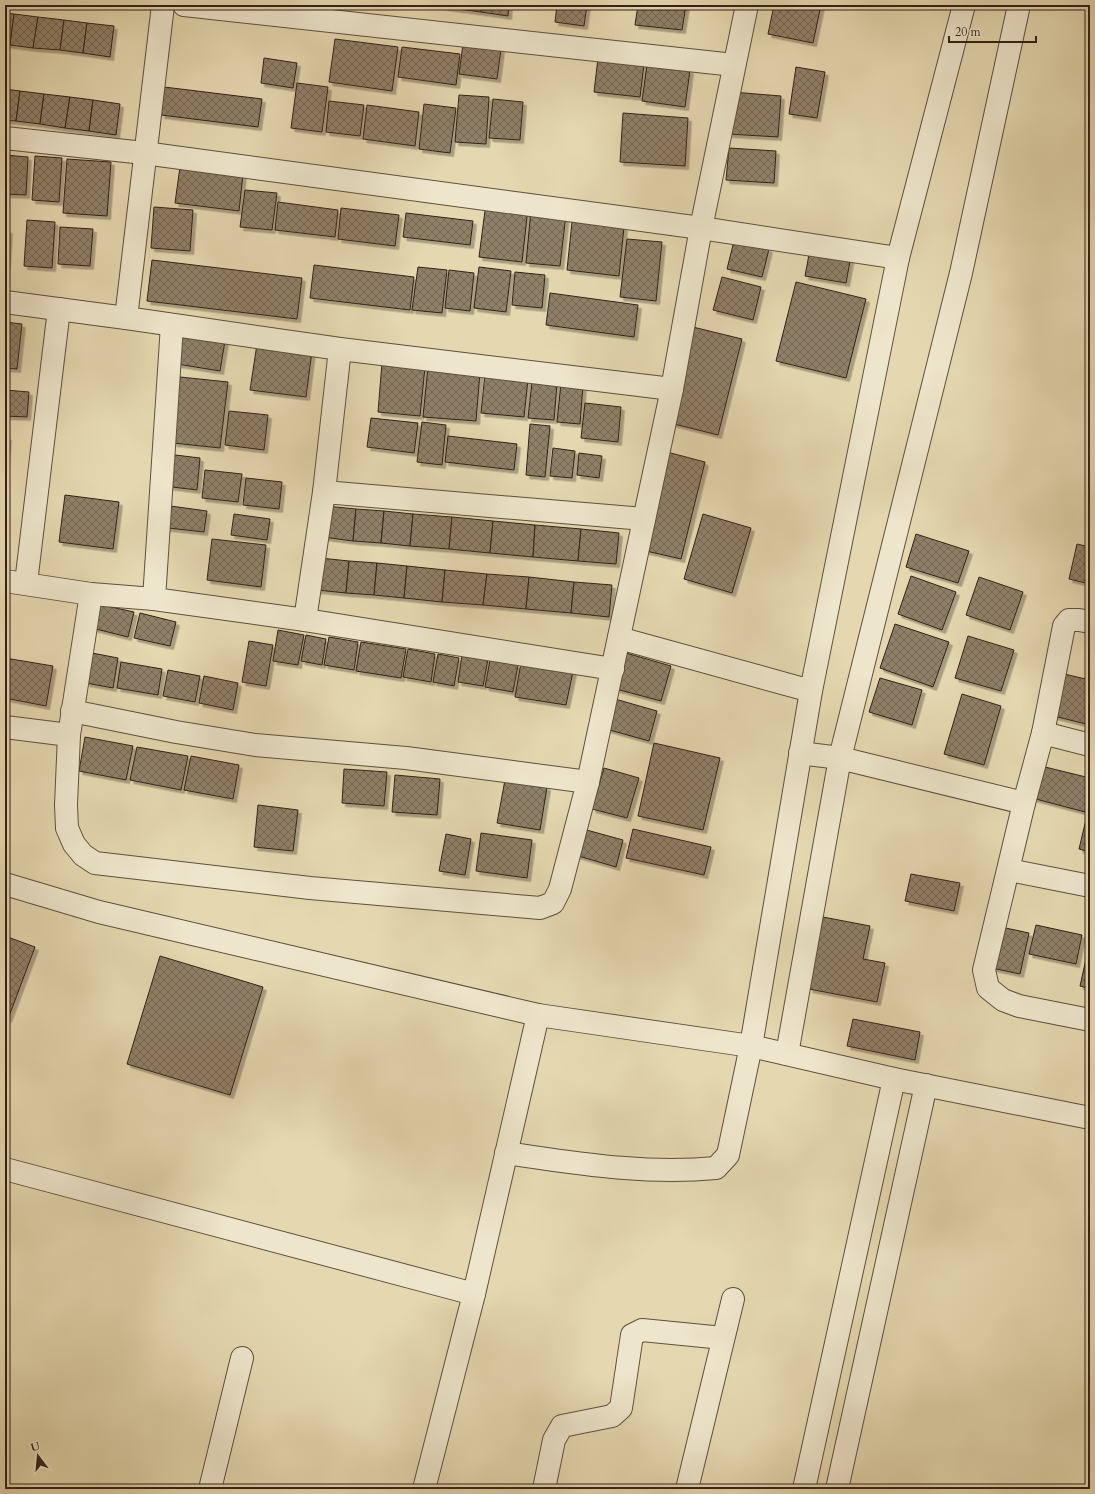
<svg xmlns="http://www.w3.org/2000/svg" width="1095" height="1494" font-family="Cardo,serif">
	<style>
		.building { fill: url(#building-cross-hatch); stroke: #322117; filter: url(#shadow) }
		.lines { fill: none; stroke-linecap: round; stroke-linejoin: round }
		.minor-casing { stroke: #5f4f3d; stroke-width: 24 }
		.minor { stroke: #eee6cc; stroke-width: 22 }
	</style>
	<defs>
		<pattern id="building-cross-hatch" width="8" height="8" patternUnits="userSpaceOnUse"><rect width="8" height="8" fill="#8f8067"/><path d="M0 0l8 8M0 8l8-8" fill="none" stroke="#756854"/></pattern>
		<filter id="shadow"><feDropShadow dx="3.5" dy="3.5" stdDeviation="0" flood-color="#0004"/></filter>
	</defs>
	<rect width="100%" height="100%" fill="#e5d8b0"/>
	<filter id="stains"><feTurbulence type="fractalNoise" baseFrequency=".005" numOctaves="4"/><feColorMatrix values="0 0 0 0 .2 0 0 0 0 .09 0 0 0 0 .02 0 0 0 .5 -.17"/></filter>
	<radialGradient id="worn" r=".72"><stop offset=".6" stop-color="#630" stop-opacity="0"/><stop offset="1" stop-color="#630" stop-opacity=".3"/></radialGradient>
	<g class="building">
		<path d="M431,5H458V9Z"/>
		<path d="M458,5H482L481,12L458,9Z"/>
		<path d="M482,5H509L508,16L481,12Z"/>
		<path d="M557,5H587L584,26L555,22Z"/>
		<path d="M638,5H686L682,30L635,25Z"/>
		<path d="M774,5H821L813,43L768,34Z"/>
		<path d="M5,13L14,14L10,45L5,44Z"/>
		<path d="M14,14L38,17L33,48L10,45Z"/>
		<path d="M38,17L64,20L60,50L33,48Z"/>
		<path d="M64,20L87,23L83,53L60,50Z"/>
		<path d="M87,23L114,26L110,57L83,53Z"/>
		<path d="M335,39L398,47L392,91L329,82Z"/>
		<path d="M463,44L501,49L497,79L459,74Z"/>
		<path d="M402,47L460,54L456,85L398,77Z"/>
		<path d="M264,58L297,63L293,88L261,83Z"/>
		<path d="M598,58L644,64L640,97L594,92Z"/>
		<path d="M647,65L690,70L685,107L642,101Z"/>
		<path d="M796,67L825,72L817,118L789,114Z"/>
		<path d="M297,83L328,87L322,132L291,128Z"/>
		<path d="M164,87L262,99L258,127L161,115Z"/>
		<path d="M5,89L20,91L16,121L5,120Z"/>
		<path d="M20,91L44,94L40,124L16,121Z"/>
		<path d="M732,92L781,96L778,137L729,134Z"/>
		<path d="M44,94L70,97L65,128L40,124Z"/>
		<path d="M459,95L489,97L486,144L455,142Z"/>
		<path d="M70,97L93,100L89,131L65,128Z"/>
		<path d="M493,99L523,102L520,140L489,138Z"/>
		<path d="M93,100L120,104L116,135L89,131Z"/>
		<path d="M329,101L364,105L360,136L326,132Z"/>
		<path d="M424,104L456,108L450,153L419,149Z"/>
		<path d="M367,105L419,112L415,146L363,139Z"/>
		<path d="M623,113L688,118L685,166L620,162Z"/>
		<path d="M729,148L776,151L774,183L726,180Z"/>
		<path d="M5,155L28,157L26,195L5,194Z"/>
		<path d="M35,156L62,158L59,202L32,200Z"/>
		<path d="M67,159L111,162L107,216L63,213Z"/>
		<path d="M180,167L243,174L239,211L175,203Z"/>
		<path d="M245,190L277,193L272,230L240,227Z"/>
		<path d="M278,202L338,210L335,237L275,230Z"/>
		<path d="M486,203L528,208L522,262L479,257Z"/>
		<path d="M154,207L193,210L190,251L151,248Z"/>
		<path d="M341,208L399,215L395,246L338,239Z"/>
		<path d="M531,210L566,214L560,266L526,263Z"/>
		<path d="M406,213L473,221L470,245L403,237Z"/>
		<path d="M27,220L55,222L52,268L24,266Z"/>
		<path d="M572,222L624,227L619,276L567,270Z"/>
		<path d="M60,227L93,229L90,266L58,264Z"/>
		<path d="M5,230H9L6,277H5Z"/>
		<path d="M627,239L662,242L656,301L620,297Z"/>
		<path d="M734,241L769,249L762,277L727,269Z"/>
		<path d="M810,249L851,256L846,283L805,276Z"/>
		<path d="M152,260L302,278L297,319L147,301Z"/>
		<path d="M314,265L414,277L410,310L310,298Z"/>
		<path d="M418,267L447,270L442,313L412,310Z"/>
		<path d="M479,267L511,271L506,312L474,308Z"/>
		<path d="M449,270L474,273L470,311L445,308Z"/>
		<path d="M515,272L545,275L542,308L512,305Z"/>
		<path d="M722,277L761,287L753,320L713,310Z"/>
		<path d="M796,282L866,299L846,378L776,361Z"/>
		<path d="M550,293L638,305L634,337L546,325Z"/>
		<path d="M5,322L22,324L17,369L5,368Z"/>
		<path d="M693,327L742,339L718,435L670,423Z"/>
		<path d="M182,334L225,341L220,371L177,364Z"/>
		<path d="M257,344L312,351L306,397L250,390Z"/>
		<path d="M382,363L425,367L420,416L378,412Z"/>
		<path d="M428,367L480,372L476,421L423,417Z"/>
		<path d="M485,374L528,379L524,417L481,413Z"/>
		<path d="M180,377L228,382L220,448L173,443Z"/>
		<path d="M532,382L557,384L554,420L528,418Z"/>
		<path d="M561,383L583,385L580,424L557,422Z"/>
		<path d="M5,390L29,392L27,417L5,416Z"/>
		<path d="M585,403L621,407L618,442L581,438Z"/>
		<path d="M229,411L268,415L264,450L225,445Z"/>
		<path d="M371,418L418,423L414,453L367,447Z"/>
		<path d="M422,422L446,425L442,465L417,462Z"/>
		<path d="M530,424L550,426L545,477L526,475Z"/>
		<path d="M5,436L8,437L5,466Z"/>
		<path d="M448,436L517,444L514,470L445,462Z"/>
		<path d="M553,448L575,451L572,478L550,476Z"/>
		<path d="M667,452L705,462L681,559L642,550Z"/>
		<path d="M579,453L602,456L599,478L577,475Z"/>
		<path d="M167,454L200,458L197,490L164,486Z"/>
		<path d="M205,470L242,474L238,502L202,498Z"/>
		<path d="M246,478L282,482L279,509L243,505Z"/>
		<path d="M65,495L119,502L113,549L59,542Z"/>
		<path d="M163,505L207,511L204,532L160,527Z"/>
		<path d="M326,506L356,509L353,541L323,537Z"/>
		<path d="M356,509L384,511L381,543L353,541Z"/>
		<path d="M384,511L413,514L410,546L381,543Z"/>
		<path d="M234,514L270,519L267,540L231,535Z"/>
		<path d="M413,514L452,517L449,549L410,546Z"/>
		<path d="M703,514L751,528L732,593L684,579Z"/>
		<path d="M452,517L493,521L490,553L449,549Z"/>
		<path d="M493,521L535,525L533,557L490,553Z"/>
		<path d="M535,525L581,529L578,561L533,557Z"/>
		<path d="M581,529L619,533L616,564L578,561Z"/>
		<path d="M916,534L969,551L958,583L906,567Z"/>
		<path d="M212,539L266,545L261,587L207,580Z"/>
		<path d="M1077,544L1090,547V584L1069,579Z"/>
		<path d="M320,558L349,561L346,593L317,590Z"/>
		<path d="M349,561L377,563L374,595L346,593Z"/>
		<path d="M377,563L407,566L404,598L374,595Z"/>
		<path d="M407,566L445,570L442,602L404,598Z"/>
		<path d="M445,570L487,574L483,605L442,602Z"/>
		<path d="M487,574L529,577L526,609L483,605Z"/>
		<path d="M911,576L956,592L942,630L898,614Z"/>
		<path d="M529,577L574,582L571,613L526,609Z"/>
		<path d="M979,577L1023,592L1010,630L966,615Z"/>
		<path d="M574,582L612,585L609,617L571,613Z"/>
		<path d="M93,603L134,612L128,637L88,627Z"/>
		<path d="M140,613L176,622L170,646L134,638Z"/>
		<path d="M895,624L949,642L933,687L880,668Z"/>
		<path d="M278,630L304,635L298,665L273,661Z"/>
		<path d="M306,635L326,639L322,665L301,661Z"/>
		<path d="M968,636L1014,650L1001,691L955,678Z"/>
		<path d="M329,637L358,642L354,670L324,665Z"/>
		<path d="M249,641L273,645L266,686L242,682Z"/>
		<path d="M361,642L406,649L401,678L356,671Z"/>
		<path d="M408,649L435,654L431,682L403,677Z"/>
		<path d="M92,653L118,658L113,688L86,683Z"/>
		<path d="M626,653L671,666L661,701L616,689Z"/>
		<path d="M438,654L459,658L454,686L433,682Z"/>
		<path d="M462,655L488,659L483,686L458,682Z"/>
		<path d="M522,657L574,667L566,705L515,697Z"/>
		<path d="M5,658L53,666L46,706L5,698Z"/>
		<path d="M490,660L518,665L513,692L485,687Z"/>
		<path d="M121,662L162,669L158,695L117,688Z"/>
		<path d="M168,670L200,676L195,702L163,696Z"/>
		<path d="M1060,673L1090,680V725L1050,715Z"/>
		<path d="M204,676L238,683L233,710L199,703Z"/>
		<path d="M880,678L922,690L912,725L869,712Z"/>
		<path d="M962,694L1001,706L984,765L944,754Z"/>
		<path d="M615,699L657,711L649,741L606,729Z"/>
		<path d="M85,737L133,746L126,780L79,771Z"/>
		<path d="M654,743L720,758L703,830L638,816Z"/>
		<path d="M137,747L188,756L181,790L130,780Z"/>
		<path d="M191,756L239,765L233,799L184,790Z"/>
		<path d="M1041,766L1090,778V793L1085,812L1032,798Z"/>
		<path d="M604,768L639,778L627,818L592,809Z"/>
		<path d="M344,769L387,772L384,806L342,803Z"/>
		<path d="M395,775L440,779L437,815L392,812Z"/>
		<path d="M505,780L547,787L540,830L497,823Z"/>
		<path d="M1090,803V852L1079,849Z"/>
		<path d="M258,805L298,810L293,851L254,847Z"/>
		<path d="M583,829L623,840L616,867L575,855Z"/>
		<path d="M633,829L711,847L704,875L626,858Z"/>
		<path d="M481,833L532,840L527,878L476,871Z"/>
		<path d="M446,834L471,839L465,875L439,871Z"/>
		<path d="M911,874L960,883L954,911L905,901Z"/>
		<path d="M823,917L870,926L863,959L885,963L877,1002L809,989Z"/>
		<path d="M1036,925L1082,935L1076,964L1029,954Z"/>
		<path d="M1001,927L1029,933L1020,974L992,968Z"/>
		<path d="M5,936L35,947L8,1019L5,1018Z"/>
		<path d="M1090,941V989L1080,986Z"/>
		<path d="M160,956L263,987L230,1095L127,1064Z"/>
		<path d="M853,1019L920,1032L915,1060L847,1046Z"/>
	</g>
	<g class="lines">
		<defs>
			<g id="minor">
				<path d="M163,5L126,318L340,349L672,389L701,228L747,5"/>
				<path d="M184,5L734,65"/>
				<path d="M5,138L144,153L701,228L898,258"/>
				<path d="M5,302L126,318"/>
				<path d="M340,349L324,492L644,519"/>
				<path d="M5,581L91,594L154,599L305,620L613,669"/>
				<path d="M26,583L59,309"/>
				<path d="M91,594L69,735L66,805L67,828L74,844L83,855L95,863L310,888L540,908L553,903L560,889L588,782L672,389"/>
				<path d="M154,599L172,325"/>
				<path d="M305,620L324,492"/>
				<path d="M1090,622L1079,620H1069L1064,626L1043,733L1024,803L984,970L988,988L1003,1000L1019,1006L1090,1020"/>
				<path d="M619,638L811,691"/>
				<path d="M72,711L176,732L255,745L406,758L588,782"/>
				<path d="M5,727L69,735"/>
				<path d="M1043,733L1090,745"/>
				<path d="M800,753L840,758L1024,803"/>
				<path d="M1009,870L1090,886"/>
				<path d="M5,884L99,912L538,1015L751,1046L894,1079L1090,1118"/>
				<path d="M787,1054L840,758L961,273L1019,5"/>
				<path d="M506,1153C576,1163 645,1175 716,1168L728,1155L751,1046L811,691L898,258L964,5"/>
				<path d="M5,1169L474,1294"/>
				<path d="M210,1489L242,1358"/>
				<path d="M424,1489L474,1294L538,1015"/>
				<path d="M544,1489L554,1440L562,1426L612,1416L621,1408L632,1335L642,1330L723,1338"/>
				<path d="M687,1489L733,1299"/>
				<path d="M804,1489L894,1079"/>
				<path d="M837,1489L926,1085"/>
			</g>
		</defs>
		<use href="#minor" class="minor-casing"/>
		<use href="#minor" class="minor"/>
	</g>
	<rect width="1095" height="1494" fill="none" stroke="#e5d8b0" stroke-width="20"/>
	<rect x="6" y="6" width="1083" height="1482" fill="none" stroke="#322117" stroke-width="2"/>
	<rect x="10" y="10" width="1075" height="1474" fill="none" stroke="#322117"/>
	<g transform="translate(38 1456) rotate(344)" stroke="#eee6cc" stroke-width="3" paint-order="stroke">
	<path d="M0-3L7 15L0 10L-7 15Z" fill="#322117"/>
	<text y="-6" font-size="11" font-weight="bold" text-anchor="middle" fill="#322117">U</text>
	</g>
	<path d="M949 36v6h87v-6" fill="none" stroke="#322117" stroke-width="2"/>
	<text x="955" y="36" font-size="12" fill="#322117" stroke="#eee6cc" stroke-width="3" paint-order="stroke">20 m</text>
	<rect width="100%" height="100%" filter="url(#stains)"/>
	<rect width="100%" height="100%" fill="url(#worn)"/>
</svg>
